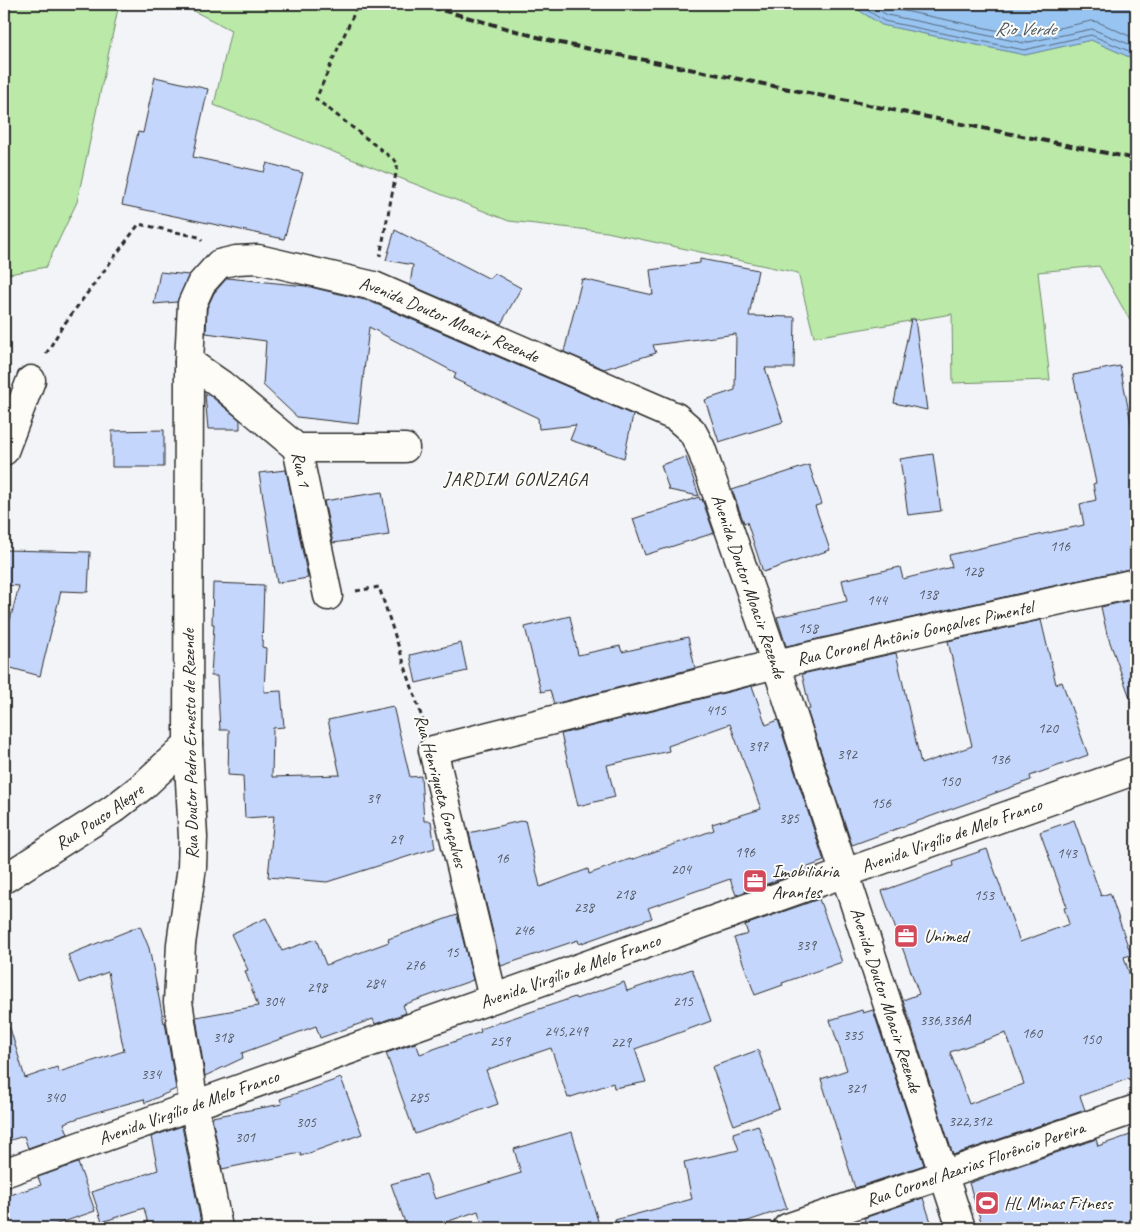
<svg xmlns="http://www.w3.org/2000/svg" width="1140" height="1232" font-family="Caveat,sans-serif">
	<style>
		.green { fill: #bae9a8; stroke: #728a6a }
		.water { fill: #98c4f1; stroke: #6c87a2 }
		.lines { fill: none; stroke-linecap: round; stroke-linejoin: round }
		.shore { stroke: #57687a; stroke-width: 1 }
		.building { fill: #c4d6fc; stroke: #2b2b2b; fill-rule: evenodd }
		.minor-casing { stroke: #2b2b2b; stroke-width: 31 }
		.path { stroke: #2b2b2b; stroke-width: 3; stroke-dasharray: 5 4; stroke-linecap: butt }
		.minor { stroke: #fdfcf7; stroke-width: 28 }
		.rail { stroke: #2b2b2b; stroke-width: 4; stroke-dasharray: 8 4; stroke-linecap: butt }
		.labels { text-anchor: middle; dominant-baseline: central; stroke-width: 4; stroke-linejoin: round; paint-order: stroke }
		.number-label { font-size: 15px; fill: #51565f }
		.street-label { font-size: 18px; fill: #2b2b2b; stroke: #fdfcf7 }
		.poi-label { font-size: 18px; fill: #2b2b2b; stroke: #fdfcf7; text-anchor: start }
		.water-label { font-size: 19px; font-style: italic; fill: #4c5966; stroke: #fdfcf7 }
		.neighbourhood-label { font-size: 19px; letter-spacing: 1px; fill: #2b2b2b; stroke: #fdfcf7 }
	</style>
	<rect width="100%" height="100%" fill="#f2f4f8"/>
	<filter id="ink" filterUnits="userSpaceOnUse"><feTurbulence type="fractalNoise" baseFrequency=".02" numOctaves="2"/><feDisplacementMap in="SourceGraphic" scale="10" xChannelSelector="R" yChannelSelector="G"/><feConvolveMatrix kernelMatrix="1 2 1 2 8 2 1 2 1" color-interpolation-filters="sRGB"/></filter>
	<g filter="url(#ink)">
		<g class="green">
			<path d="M4,4H119L77,202L46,267L4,275Z"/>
			<path d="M180,4H849L882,25L1025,55L1091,40L1136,60V331L1099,266L1038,272L1050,380L953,383L952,314L814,337L798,273L607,232L509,221L214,105L231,30Z"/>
		</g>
		<path class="water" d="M849,4H1136V60L1091,40L1025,55L882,25Z"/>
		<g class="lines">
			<g class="shore">
				<path d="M858,4L884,21L1024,50L1091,35L1136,54"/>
				<path d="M870,4L887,15L1024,43L1092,29L1136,47"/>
				<path d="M883,4L890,8L1024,36L1091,21L1098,22L1136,39"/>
			</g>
		</g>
		<g class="building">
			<path d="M155,77L208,89L193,157L264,172L267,163L303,173L284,239L122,205L138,132L143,133Z"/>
			<path d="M395,230L490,279L494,273L521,288L501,324L410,285L413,265L386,260Z"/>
			<path d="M700,259L758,270L749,316L795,317L794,368H765L783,422L719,442L705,400L735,390L736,334L653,345L656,353L604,369L564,352L582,279L653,295L650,270L700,263Z"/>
			<path d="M160,272L189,275L177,302L154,304Z"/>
			<path d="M227,278L306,286L369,301L633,415L624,458L570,440L576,425L539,429L538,418L454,379L456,373L369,327L358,424L297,417L263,385L266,341L206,333L207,308L214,293Z"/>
			<path d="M911,319H915L927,410L894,403Z"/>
			<path d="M1120,366L1136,448V568H1133L786,646L777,617L847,601L842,580L900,567L903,579L952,567L949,555L1084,525L1080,504L1096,500L1093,484L1096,483L1073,375Z"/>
			<path d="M205,394L208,395L212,397L240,420V429H208Z"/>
			<path d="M164,430V467H112V431Z"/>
			<path d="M933,454L941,511L908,515L900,459Z"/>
			<path d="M686,457L699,496L669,490L661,465Z"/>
			<path d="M809,465L822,504L815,506L830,550L763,572L747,522L744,523L732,490Z"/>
			<path d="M286,470L308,578L277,583L259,473Z"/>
			<path d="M382,492L389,535L333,543L324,501Z"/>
			<path d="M699,497L700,500L702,499L714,533L645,555L633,519Z"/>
			<path d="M5,550L90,552L88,592L61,591L40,676L4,666V643L19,586L5,585Z"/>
			<path d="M213,583L264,585L262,647L266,648L264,692L281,691L284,727L273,728L272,777L340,775L328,720L393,706L410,777L421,776L424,821H431L435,848L327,882L268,877L274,816L245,818L243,776L228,775L229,730H220L217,676H211L214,624H212Z"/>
			<path d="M1136,599V705L1133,706L1107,634L1101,607Z"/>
			<path d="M570,616L578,655L620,646L622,652L688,637L695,668L554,704L550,690L541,692L525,627Z"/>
			<path d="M1041,620L1056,684L1062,682L1088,755L1030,776L1031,780L852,845L807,710L810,709L802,674L896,653L921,764L972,746L948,641Z"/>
			<path d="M461,643L467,671L416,683L410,655Z"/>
			<path d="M752,686L766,725L778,720L824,861L808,867L809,869L736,895L730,879L648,908L652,918L579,944L578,940L501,966L469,833L525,820L540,887L588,869L589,874L630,859L631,860L714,830L712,824L761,809L730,724L668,746L669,751L607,765L615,797L578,806L561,734Z"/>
			<path d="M1074,820L1101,896L1110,893L1131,955L1124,957L1136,995V1076L1080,1096L1085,1110L953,1155L903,1000L919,994L882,891L953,866L952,861L987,849L1020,942L1069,924L1064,908L1067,907L1040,832ZM1006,1033L1024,1084L969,1104L950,1052Z"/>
			<path d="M819,899L842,962L782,983L783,985L755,995L734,938L748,934L745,925Z"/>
			<path d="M457,915L473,980L403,1005L406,1013L375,1024L373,1019L320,1038L316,1026L242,1053L243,1058L205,1076L196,1017L258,1006L245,971L248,970L231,934L266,918L282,951L316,939L326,965L389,942L388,939Z"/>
			<path d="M140,926L149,948L164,1023L165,1022L176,1089L145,1103L144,1099L93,1113L64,1123L68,1134L28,1148L24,1136L4,1142V1028H10L25,1078L57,1067L59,1072L124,1051L108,972L79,983L68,955Z"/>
			<path d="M692,969L711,1021L635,1049L646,1082L614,1088L613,1083L568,1098L551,1048L486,1070L498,1104L415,1134L386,1053L416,1043L420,1054L481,1032L480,1029L575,997L576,999L624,982L627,991Z"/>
			<path d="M862,1010L863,1013L873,1010L924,1165L855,1188L821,1079L847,1070L830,1020Z"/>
			<path d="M758,1050L779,1108L734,1125L712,1067Z"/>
			<path d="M341,1078L362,1134L301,1156L300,1153L222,1169L212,1117L282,1104L280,1099Z"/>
			<path d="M758,1125L787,1208L733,1226L721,1228H617L615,1220L692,1199L684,1162L739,1150L733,1133Z"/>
			<path d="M182,1126L202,1228H149L144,1208L102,1222L92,1192L158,1170L151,1137Z"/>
			<path d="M572,1132L600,1228H483L478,1211L429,1228H407L391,1184L426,1174L435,1199L521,1173L514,1149Z"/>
			<path d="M1136,1133V1228H983L969,1183L1096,1139L1098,1146Z"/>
			<path d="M78,1163L95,1211L46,1228H4V1197L41,1185L38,1177Z"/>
			<path d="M923,1198L933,1228H868L864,1218Z"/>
		</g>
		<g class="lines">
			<defs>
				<g id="minor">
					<path id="s1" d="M189,362L222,385L297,448L328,596"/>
					<path d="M297,448H405"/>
					<path d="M4,451L31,380"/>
					<path id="s2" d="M4,879L112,810L143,786L188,744"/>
					<path id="s3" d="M493,998L433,750L776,664L1136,583"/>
					<path id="s4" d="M4,1173L845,873L1136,770"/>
					<path id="s5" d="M218,1228L194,1105L178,1002L181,944L192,867L193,837L188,744L189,362L192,304L201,284L219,264L236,260L258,259L374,286L676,417L692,431L701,448L776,664L961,1228"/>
					<path id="s6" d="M787,1228L1136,1109"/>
				</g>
			</defs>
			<use href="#minor" class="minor-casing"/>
			<g class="path">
				<path d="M357,7L335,55L316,99L398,163L380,256"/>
				<path d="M46,354L62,327L139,224L199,237L202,241"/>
				<path d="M356,591L379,587L423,721"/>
			</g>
			<use href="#minor" class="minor"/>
			<path class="rail" d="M420,4L555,42L1136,159"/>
		</g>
	</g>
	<defs>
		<symbol id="office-square" viewBox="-11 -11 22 22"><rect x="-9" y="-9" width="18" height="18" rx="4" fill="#d1495b" stroke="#fdfcf7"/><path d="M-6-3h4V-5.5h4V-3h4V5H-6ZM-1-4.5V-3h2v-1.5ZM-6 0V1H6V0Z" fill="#fff"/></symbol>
		<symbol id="stadium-square" viewBox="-11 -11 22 22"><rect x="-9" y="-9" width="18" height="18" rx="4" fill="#d1495b" stroke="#fdfcf7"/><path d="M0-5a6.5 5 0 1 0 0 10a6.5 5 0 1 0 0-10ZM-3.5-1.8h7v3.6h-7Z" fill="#fff"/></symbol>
	</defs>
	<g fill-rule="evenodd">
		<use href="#office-square" x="741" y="867" width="28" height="28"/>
		<use href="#office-square" x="892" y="922" width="28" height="28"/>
		<use href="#stadium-square" x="973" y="1189" width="28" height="28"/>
	</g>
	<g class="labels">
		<g class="number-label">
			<text x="1060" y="546">116</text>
			<text x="973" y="571">128</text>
			<text x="928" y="594">138</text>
			<text x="877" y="600">144</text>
			<text x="808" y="628">158</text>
			<text x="716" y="710">415</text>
			<text x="1048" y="728">120</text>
			<text x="758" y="746">397</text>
			<text x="847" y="754">392</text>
			<text x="1000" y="759">136</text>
			<text x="950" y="781">150</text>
			<text x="373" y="798">39</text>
			<text x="881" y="803">156</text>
			<text x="789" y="818">385</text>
			<text x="396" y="839">29</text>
			<text x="745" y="852">196</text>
			<text x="1067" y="853">143</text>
			<text x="502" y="858">16</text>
			<text x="681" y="869">204</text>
			<text x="625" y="894">218</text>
			<text x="984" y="895">153</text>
			<text x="584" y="907">238</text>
			<text x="524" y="930">246</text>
			<text x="806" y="945">339</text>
			<text x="452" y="952">15</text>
			<text x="415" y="965">276</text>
			<text x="375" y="983">284</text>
			<text x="317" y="987">298</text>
			<text x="274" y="1001">304</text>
			<text x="683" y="1001">215</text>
			<text x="945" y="1020">336,336A</text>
			<text x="566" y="1031">245,249</text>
			<text x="1032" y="1033">160</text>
			<text x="853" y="1035">335</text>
			<text x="223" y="1037">318</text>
			<text x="1091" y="1039">150</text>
			<text x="500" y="1041">259</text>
			<text x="621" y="1042">229</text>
			<text x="151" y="1074">334</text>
			<text x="856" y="1088">321</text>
			<text x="55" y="1097">340</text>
			<text x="419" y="1097">285</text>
			<text x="970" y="1121">322,312</text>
			<text x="306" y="1122">305</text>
			<text x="245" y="1137">301</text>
		</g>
		<g class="street-label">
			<text stroke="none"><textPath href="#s5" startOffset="1218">Avenida Doutor Moacir Rezende</textPath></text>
			<text stroke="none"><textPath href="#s1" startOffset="160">Rua 1</textPath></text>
			<text stroke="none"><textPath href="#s5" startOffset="1652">Avenida Doutor Moacir Rezende</textPath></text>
			<text stroke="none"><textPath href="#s3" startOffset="751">Rua Coronel Antônio Gonçalves Pimentel</textPath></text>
			<text transform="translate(190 744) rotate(-91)">Rua Doutor Pedro Ernesto de Rezende</text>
			<text transform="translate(441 791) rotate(75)">Rua Henriqueta Gonçalves</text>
			<text stroke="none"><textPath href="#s2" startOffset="114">Rua Pouso Alegre</textPath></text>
			<text stroke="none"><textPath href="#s4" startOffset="1006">Avenida Virgílio de Melo Franco</textPath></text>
			<text stroke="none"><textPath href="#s4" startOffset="601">Avenida Virgílio de Melo Franco</textPath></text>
			<text stroke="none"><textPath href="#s5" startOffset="2088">Avenida Doutor Moacir Rezende</textPath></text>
			<text stroke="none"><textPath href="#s4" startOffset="196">Avenida Virgílio de Melo Franco</textPath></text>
			<text stroke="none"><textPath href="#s6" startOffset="199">Rua Coronel Azarias Florêncio Pereira</textPath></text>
		</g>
		<g class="poi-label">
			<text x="772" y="871">Imobiliária<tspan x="772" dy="21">Arantes</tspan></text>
			<text x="924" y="936">Unimed</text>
			<text x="1004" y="1203">HL Minas Fitness</text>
		</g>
		<g class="water-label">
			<text x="1025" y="29">Rio Verde</text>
		</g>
		<g class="neighbourhood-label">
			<text x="516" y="479">JARDIM GONZAGA</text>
		</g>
	</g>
	<rect width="1140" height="1232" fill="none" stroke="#fdfcf7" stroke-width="20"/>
	<rect x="10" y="10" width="1120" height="1212" fill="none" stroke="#2b2b2b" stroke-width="2" filter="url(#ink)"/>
</svg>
